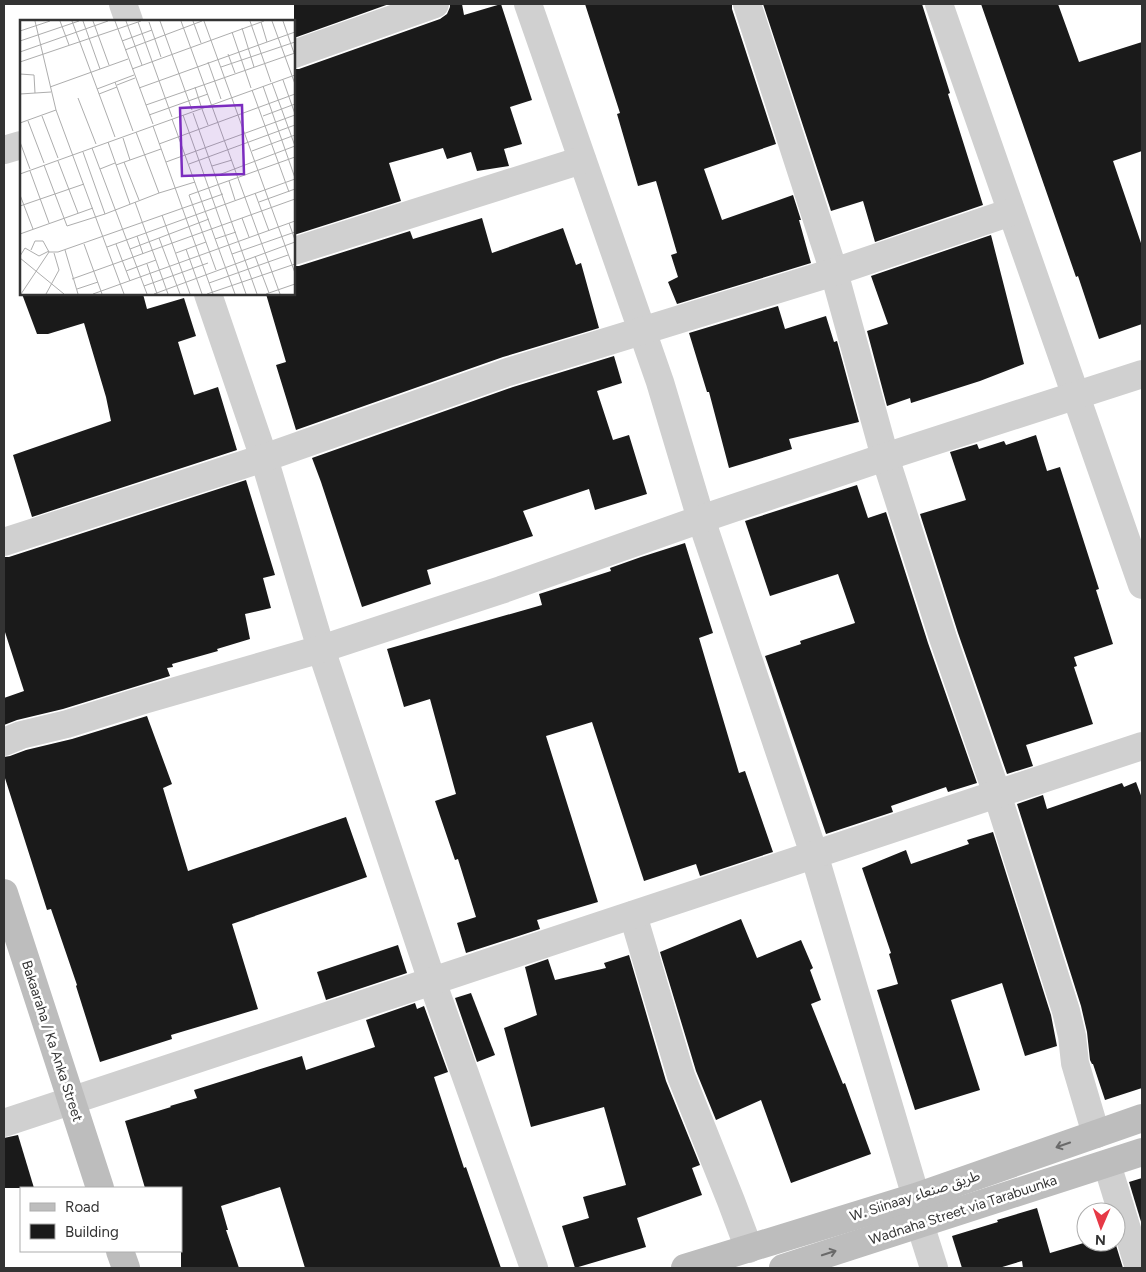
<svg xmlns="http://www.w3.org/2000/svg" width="1146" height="1272" font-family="Figtree,'Noto Sans Arabic',sans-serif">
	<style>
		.building { fill: #1a1a1a }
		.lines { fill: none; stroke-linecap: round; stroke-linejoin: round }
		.street { stroke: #d0d0d0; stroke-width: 28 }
		.secondary { stroke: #bdbdbd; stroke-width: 28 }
		.oneway { stroke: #6a6a6a }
		.labels { text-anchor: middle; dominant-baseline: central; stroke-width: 5; stroke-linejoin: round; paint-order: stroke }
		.street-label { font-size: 14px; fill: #333; stroke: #fff }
		.inset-road { fill: none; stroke: #adadad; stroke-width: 1 }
		.view { fill: #7b2cbf; fill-opacity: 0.15; stroke: #7b2cbf; stroke-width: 2.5 }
		.inset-edge { fill: none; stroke: #333; stroke-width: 2.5 }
	</style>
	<rect width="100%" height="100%" fill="#fff"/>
	<g class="building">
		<path d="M294,4H389L294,38Z"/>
		<path d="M450,4H462L464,15L501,4L532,100L510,107L522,144L504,149L509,166L477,171L471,152L447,159L443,148L389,163L401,201L294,235V69H299L440,19L447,14L450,7Z"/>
		<path d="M585,4H732V9L776,144L704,169L722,220L793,195L801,220H799L811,263L677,304L668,282L678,277L671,255L677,253L656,181L638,186L617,114L620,113Z"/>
		<path d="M763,4H922L950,93L948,94L983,205L875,242L863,201L831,211Z"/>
		<path d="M981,4H1058L1079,62L1142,42V151L1113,161L1142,246V324L1099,339L1078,276L1076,277Z"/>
		<path d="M482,218L492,253L563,228L576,265L581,263L599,328L503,357L296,430L276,365L286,362L266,294H294V266H299L410,231L413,239Z"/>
		<path d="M991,235L1024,364L980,381L911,403L910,398L887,406L867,331L888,324L871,276Z"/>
		<path d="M22,294H143L147,309L184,298L196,336L178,342L194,395L218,387L237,450L32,517L13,455L111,421L106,397L84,323L48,334H37Z"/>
		<path d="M778,306L785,329L826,316L834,342L837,341L859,422L789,439L792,449L729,468L709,392H707L689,333Z"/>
		<path d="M614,356L622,383L597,391L613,440L629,435L647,494L595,510L589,489L523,511L533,536L427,570L431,584L362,607L321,482L312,458L513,387Z"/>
		<path d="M1036,435L1047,471L1060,467L1099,589L1096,590L1113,644L1074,657L1077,666L1074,667L1093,724L1026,745L1033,766L1007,774L958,633L920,514L966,500L950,452L977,444L979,449L1004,441L1006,445Z"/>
		<path d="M246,480L275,575L263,578L271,608L245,614L250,639L217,649L218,651L172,664L173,667L167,668L170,676L63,709L17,720L4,725V698L24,691L4,629V557H9Z"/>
		<path d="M857,485L868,518L886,512L928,643L977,783L948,792L946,787L891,806L893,812L826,834L765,656L801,644L800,641L855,623L838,574L770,596L745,521Z"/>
		<path d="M685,543L713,633L699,638L739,773L745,771L773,852L700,876L696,864L644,881L592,722L546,736L598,902L537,920L540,929L466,953L457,923L476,917L458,859L455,860L435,801L456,794L430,699L404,707L387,649L542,605L539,594L611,571L610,568L641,557Z"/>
		<path d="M147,716L172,784L163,788L188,871L346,817L367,877L232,924L258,1009L171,1035L172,1039L100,1062L76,986L77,985L51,909L47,910L4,775V757L10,756L26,750L72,739Z"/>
		<path d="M1136,782L1142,798V1088L1105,1100L1093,1064H1092L1090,1060L1087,1032L1081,1006L1017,804L1043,795L1047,809L1122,783L1124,787Z"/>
		<path d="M993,832L1051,1015L1057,1046L1025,1056L1002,983L951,1000L980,1090L915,1110L877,990L898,984L889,954L891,953L862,868L906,850L911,864L969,844L967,840Z"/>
		<path d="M741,919L757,958L801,940L813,968L810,970L821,1000L811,1004L843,1084L845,1083L871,1154L791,1183L761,1100L716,1120L696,1071L660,952Z"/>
		<path d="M398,945L407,973L326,1000L317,972Z"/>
		<path d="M629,955L666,1081L700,1165L692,1168L702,1195L637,1218L646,1247L575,1268L562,1226L589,1218L583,1197L626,1185L604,1107L531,1127L504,1028L537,1015L525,967L548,959L555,980L606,968L604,963Z"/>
		<path d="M471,993L495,1055L477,1062L455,998Z"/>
		<path d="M415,1003L417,1009L424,1006L448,1072L434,1077L464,1168L466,1167L501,1268H305L280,1187L221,1206L228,1230H226L239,1268H181V1188H145L125,1121L171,1107L170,1106L197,1098L194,1090L302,1056L306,1070L375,1047L366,1020Z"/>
		<path d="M18,1135L34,1188H4V1138Z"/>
		<path d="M1142,1178V1225L1129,1182Z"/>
		<path d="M1037,1208L1050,1253L1087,1242H1115L1123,1268H1023L1022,1261L999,1268H962L952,1236L998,1222L997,1220Z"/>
	</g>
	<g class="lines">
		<g class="street">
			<path d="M123,4L129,21"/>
			<path d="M528,4L660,382L701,519L814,854L916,1197"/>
			<path d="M747,4L834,272L885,457L943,638L997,794L1066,1011L1072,1036L1075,1063L1096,1134"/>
			<path d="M939,4L1142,585"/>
			<path d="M294,54L435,4"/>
			<path d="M4,150L21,145"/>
			<path d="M294,251L582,160"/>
			<path d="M208,294L264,458L321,649L432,981L534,1268"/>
			<path d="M4,542L264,458L508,372L834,272L1011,212"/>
			<path d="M4,742L21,735L67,724L144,700L321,649L501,590L701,519L885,457L1142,374"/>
			<path d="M633,915L681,1076L731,1201L749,1249"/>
			<path d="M4,1123L1142,746"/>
			<path d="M1107,1164L1139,1268"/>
			<path d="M920,1224L934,1268"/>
		</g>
		<g class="secondary">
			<path d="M4,893L100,1188"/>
			<path d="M120,1251L126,1268"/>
			<path d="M685,1268L916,1197L1142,1118"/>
			<path d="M783,1268L1142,1152"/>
		</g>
	</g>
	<defs><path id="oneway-shaft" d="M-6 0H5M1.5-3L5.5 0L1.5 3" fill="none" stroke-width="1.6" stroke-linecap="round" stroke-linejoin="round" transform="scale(1.25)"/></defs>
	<g class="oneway">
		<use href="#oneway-shaft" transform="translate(1063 1145) rotate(161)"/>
		<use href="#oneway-shaft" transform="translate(829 1253) rotate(-18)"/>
	</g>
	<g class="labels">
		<g class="street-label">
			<text transform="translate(52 1041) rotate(72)">Bakaaraha / Ka Anka Street</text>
			<text transform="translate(915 1196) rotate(-18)">W. Siinaay طريق صنعاء</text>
			<text transform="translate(963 1210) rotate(-18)">Wadnaha Street via Tarabuunka</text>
		</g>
	</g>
	<g transform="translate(20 20)">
		<rect width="275" height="275" fill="#fff"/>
		<path class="inset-road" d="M15,1L36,90L104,274M40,1L49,25M52,1L95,117M63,1L80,49M73,1L89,45M95,1L133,104M106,1L122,45M140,1L172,90M161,1L260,274M173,1L181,23M184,1L275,253M230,1L251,62M252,1L275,64M263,1L274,33M118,2L152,97M129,2L141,37M241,2L247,22M222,8L234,47M0,11L30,1M212,12L231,68M0,21L59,1M102,21L132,10M105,30L182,1M0,32L88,1M208,34L215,53M0,42L121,1M188,42L201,79M201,47L275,22M112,49L244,1M0,54L14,55L15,73M263,60L275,94M95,62L113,111M97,65L115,58M243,66L275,158M30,67L108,39M175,67L181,86M119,68L275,12M77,69L114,55M232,70L269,172M0,74L31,72M79,74L97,67M58,78L76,124M126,85L275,33M182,89L188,105M173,93L237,274M129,95L188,74M163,95L226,274M22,96L38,138M243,96L275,84M152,99L215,274M8,101L24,143M0,103L36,90M133,106L193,274M103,118L110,140M0,122L10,149M88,122L110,184M139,124L275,74M72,128L127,274M232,131L275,115M63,132L85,194M38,141L58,193M104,142L119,180M146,142L275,95M169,144L275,105M24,145L47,206L85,194L139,173L116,112M96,145L141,129M192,146L212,140M80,149L95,143M10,151L29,203M0,154L275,55M196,156L275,126L252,63M209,161L215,180M139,173L175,162M235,173L249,211M0,175L13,209M115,182L148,274M239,182L275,169M0,186L64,164M142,195L170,274M222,198L229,217M269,203L275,220M0,214L73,188M117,216L123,234M139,218L160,274M195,219L216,212M64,224L82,274M96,224L110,261M87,227L275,159M110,229L189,199M166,229L182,274M11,230L15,221H23L29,232H38L203,174M45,230L58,274M156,233L186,222M212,234L275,212M0,236L5,228L19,236L29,231M235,236L249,273M0,238L44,274M127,244L137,274M196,250L169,175L275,137M106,251L136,240M52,259L275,179M189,263L268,235M124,266L188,243M57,269L78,262M1,274L29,232M26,274L39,250L34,233M73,274L275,201M134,274L275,222M187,274L275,244M246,274L275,264"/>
		<path class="view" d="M222,85L224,154L162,156L160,88Z"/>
		<rect width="275" height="275" class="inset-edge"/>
	</g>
	<rect width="1146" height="1272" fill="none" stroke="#333333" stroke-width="10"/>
	<rect x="20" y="1187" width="162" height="65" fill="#ffffff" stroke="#adadad"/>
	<rect x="30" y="1203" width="25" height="8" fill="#bdbdbd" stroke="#adadad"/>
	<text x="65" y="1212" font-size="15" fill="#333333">Road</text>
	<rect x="30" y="1224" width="25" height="15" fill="#1a1a1a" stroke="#adadad"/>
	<text x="65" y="1237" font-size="15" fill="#333333">Building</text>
	<g transform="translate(1101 1227) rotate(182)"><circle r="24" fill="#ffffff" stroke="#adadad"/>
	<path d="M0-4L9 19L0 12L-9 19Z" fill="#e63946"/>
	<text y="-8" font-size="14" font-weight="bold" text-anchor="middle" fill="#333333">N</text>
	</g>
</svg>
